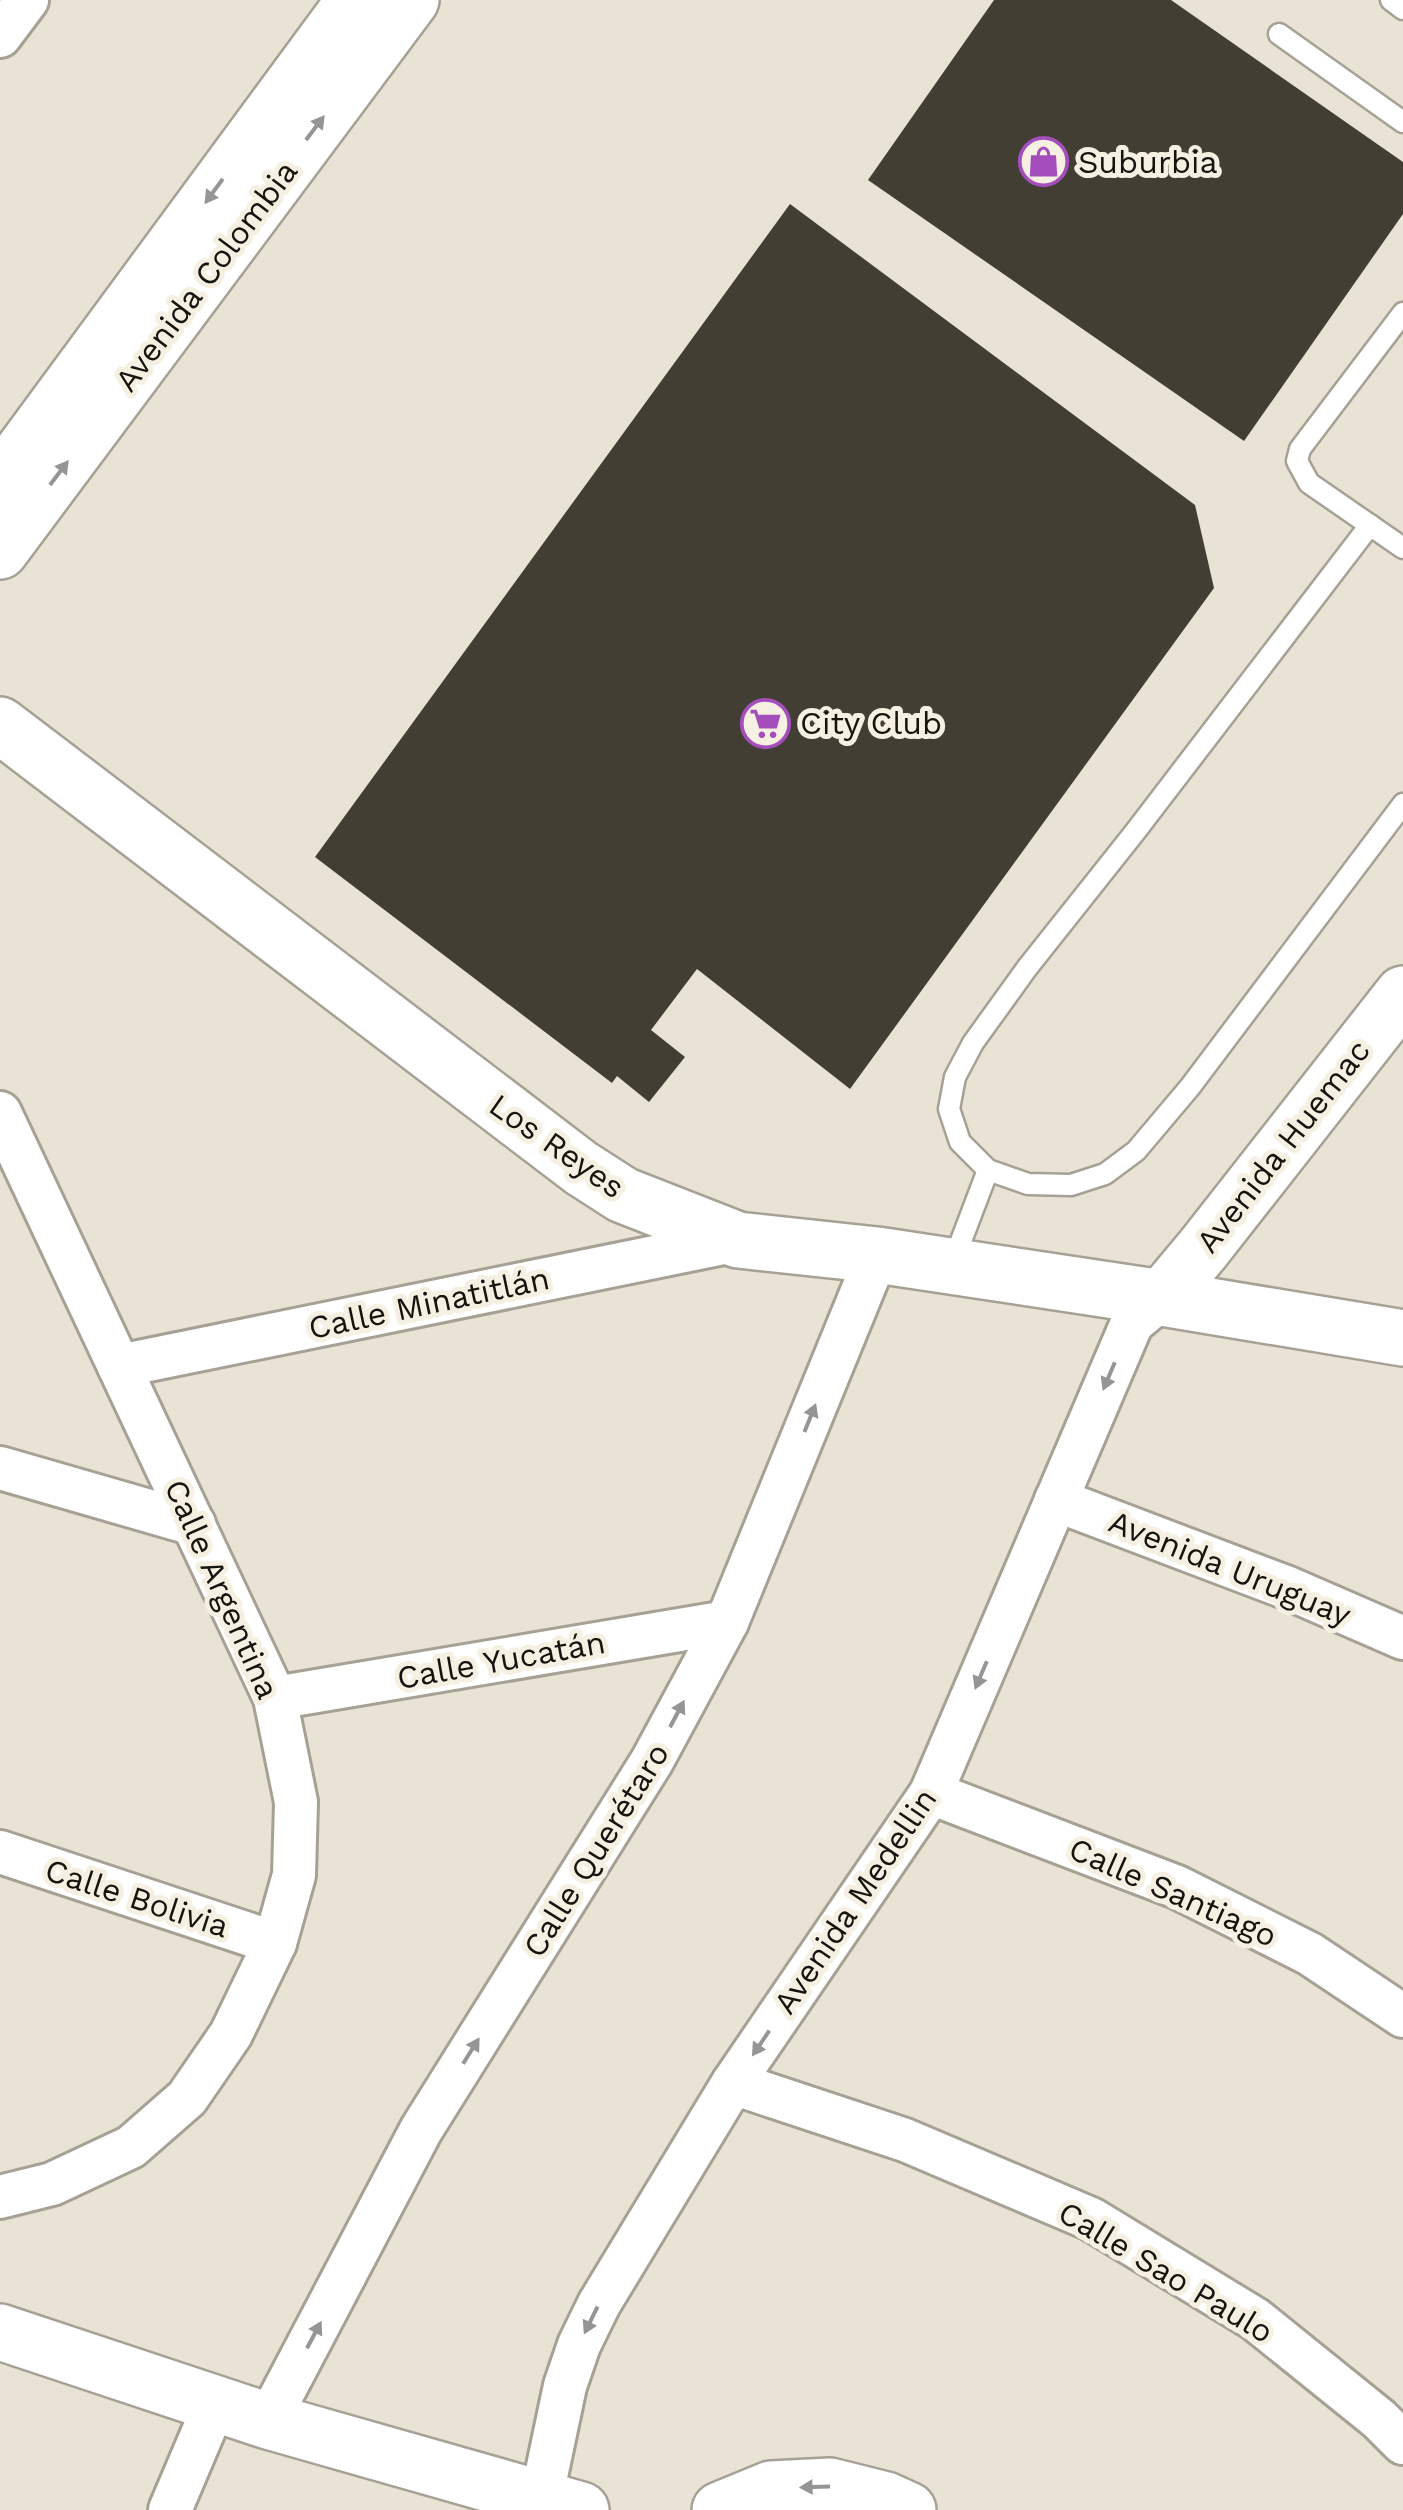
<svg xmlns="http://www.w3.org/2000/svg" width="1403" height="2510" font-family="'Work Sans',sans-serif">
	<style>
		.building { fill: #433e33 }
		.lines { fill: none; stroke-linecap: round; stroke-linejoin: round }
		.lane-casing { stroke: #a6a194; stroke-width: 25 }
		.street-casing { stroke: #a6a194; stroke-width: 48 }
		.secondary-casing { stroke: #a6a194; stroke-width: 60 }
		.lane { stroke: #fff; stroke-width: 20 }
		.street { stroke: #fff; stroke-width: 42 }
		.secondary { stroke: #fff; stroke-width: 55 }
		.oneway { fill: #969593 }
		.labels { text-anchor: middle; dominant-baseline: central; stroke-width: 10; stroke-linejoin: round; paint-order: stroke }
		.poi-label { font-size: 32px; fill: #16140f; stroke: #f5f0e2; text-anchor: start }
		.street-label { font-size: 32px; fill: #16140f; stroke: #f5f0e2 }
	</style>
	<rect width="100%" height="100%" fill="#e8e3d5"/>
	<g class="building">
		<path d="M994,0H1171L1403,162V214L1244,441L868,180Z"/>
		<path d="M790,204L1195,505L1214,588L850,1089L697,969L651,1030L685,1057L649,1102L617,1076L612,1083L315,857Z"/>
	</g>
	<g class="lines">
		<defs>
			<g id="lane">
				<path d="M1391,0L1403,9"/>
				<path d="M1279,34L1403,122"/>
				<path d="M1403,313L1300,449L1297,461L1309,483L1403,548"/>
				<path d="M1370,525L1135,832L1027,968L973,1043L955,1077L949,1109L960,1142L988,1170L1028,1184L1071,1185L1105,1174L1136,1151L1190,1087L1403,804"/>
				<path d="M953,1262L988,1170"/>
			</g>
			<g id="street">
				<path d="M0,36L27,0"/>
				<path d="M0,1113L275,1698L296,1802L294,1875L275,1943L231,2034L187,2098L131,2147L52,2184L0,2197"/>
				<path d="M119,1366L738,1240"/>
				<path d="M0,1468L194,1524"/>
				<path d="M1056,1500L1288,1588L1403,1638"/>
				<path d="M275,1698L727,1622"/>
				<path d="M931,1793L1177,1887L1310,1954L1403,2016"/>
				<path d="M0,1852L275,1943"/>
				<path d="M733,2083L905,2140L1091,2219L1255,2319L1379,2419L1403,2443"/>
				<path d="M268,2421L421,2130L652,1761L727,1622L877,1255"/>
				<path d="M541,2500L565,2386L579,2345L599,2304L733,2083L931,1793L1132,1323L1162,1298"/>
				<path d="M170,2510L215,2404"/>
			</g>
			<g id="secondary">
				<path d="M0,482L355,0"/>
				<path d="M0,551L411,0"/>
				<path d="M0,725L581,1168L623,1195L738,1240L877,1255L1162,1298L1403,1338"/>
				<path d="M1162,1298L1203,1249L1403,994"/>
				<path d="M0,2332L268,2421L581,2510"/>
				<path d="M720,2510L771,2489L830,2486L886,2500L908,2510"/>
			</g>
		</defs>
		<use href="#lane" class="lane-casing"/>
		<use href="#street" class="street-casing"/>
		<use href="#secondary" class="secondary-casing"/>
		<use href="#lane" class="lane"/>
		<use href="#street" class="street"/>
		<use href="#secondary" class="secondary"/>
	</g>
	<defs><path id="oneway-solid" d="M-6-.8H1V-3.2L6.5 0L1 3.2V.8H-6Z" transform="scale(2.5)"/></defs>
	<g class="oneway">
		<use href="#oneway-solid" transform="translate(315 128) rotate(-53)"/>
		<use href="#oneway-solid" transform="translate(214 191) rotate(126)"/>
		<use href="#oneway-solid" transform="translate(59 473) rotate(-53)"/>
		<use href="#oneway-solid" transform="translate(1109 1376) rotate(113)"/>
		<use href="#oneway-solid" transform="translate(810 1418) rotate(-68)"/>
		<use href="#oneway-solid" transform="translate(981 1675) rotate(113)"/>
		<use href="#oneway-solid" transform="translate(677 1714) rotate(-62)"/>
		<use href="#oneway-solid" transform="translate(761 2043) rotate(124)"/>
		<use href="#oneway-solid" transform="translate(471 2051) rotate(-58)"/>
		<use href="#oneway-solid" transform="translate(591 2320) rotate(116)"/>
		<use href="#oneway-solid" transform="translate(314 2335) rotate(-62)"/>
		<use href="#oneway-solid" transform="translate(815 2487) rotate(178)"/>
	</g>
	<defs>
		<symbol id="shop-ring" viewBox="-11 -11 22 22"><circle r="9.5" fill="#f5f0e2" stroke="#a44ebc" stroke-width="1.5"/><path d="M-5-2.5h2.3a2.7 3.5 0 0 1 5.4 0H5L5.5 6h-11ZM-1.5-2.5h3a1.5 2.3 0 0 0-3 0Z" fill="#a44ebc"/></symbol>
		<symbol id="supermarket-ring" viewBox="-11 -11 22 22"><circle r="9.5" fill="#f5f0e2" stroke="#a44ebc" stroke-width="1.5"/><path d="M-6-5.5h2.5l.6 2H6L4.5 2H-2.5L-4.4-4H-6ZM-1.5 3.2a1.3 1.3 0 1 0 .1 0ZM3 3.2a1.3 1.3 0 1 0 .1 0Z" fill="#a44ebc"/></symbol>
	</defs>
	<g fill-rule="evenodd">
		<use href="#shop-ring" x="1016" y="134" width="55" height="55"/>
		<use href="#supermarket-ring" x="738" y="696" width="55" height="55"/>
	</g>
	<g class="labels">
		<g class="poi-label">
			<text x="1078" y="162">Suburbia</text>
			<text x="800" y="723">City Club</text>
		</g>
		<g class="street-label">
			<text transform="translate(206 276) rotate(-53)">Avenida Colombia</text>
			<text transform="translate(557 1146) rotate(35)">Los Reyes</text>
			<text transform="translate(1283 1146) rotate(-52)">Avenida Huemac</text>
			<text transform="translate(429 1303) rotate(-12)">Calle Minatitlán</text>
			<text transform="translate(1230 1568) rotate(22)">Avenida Uruguay</text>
			<text transform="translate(222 1589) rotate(66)">Calle Argentina</text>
			<text transform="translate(501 1660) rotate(-10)">Calle Yucatán</text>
			<text transform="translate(596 1850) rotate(-58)">Calle Querétaro</text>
			<text transform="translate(1173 1892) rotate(24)">Calle Santiago</text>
			<text transform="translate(137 1898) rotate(18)">Calle Bolivia</text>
			<text transform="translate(855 1901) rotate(-56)">Avenida Medellin</text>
			<text transform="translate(1166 2272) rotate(31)">Calle Sao Paulo</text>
		</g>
	</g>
</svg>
